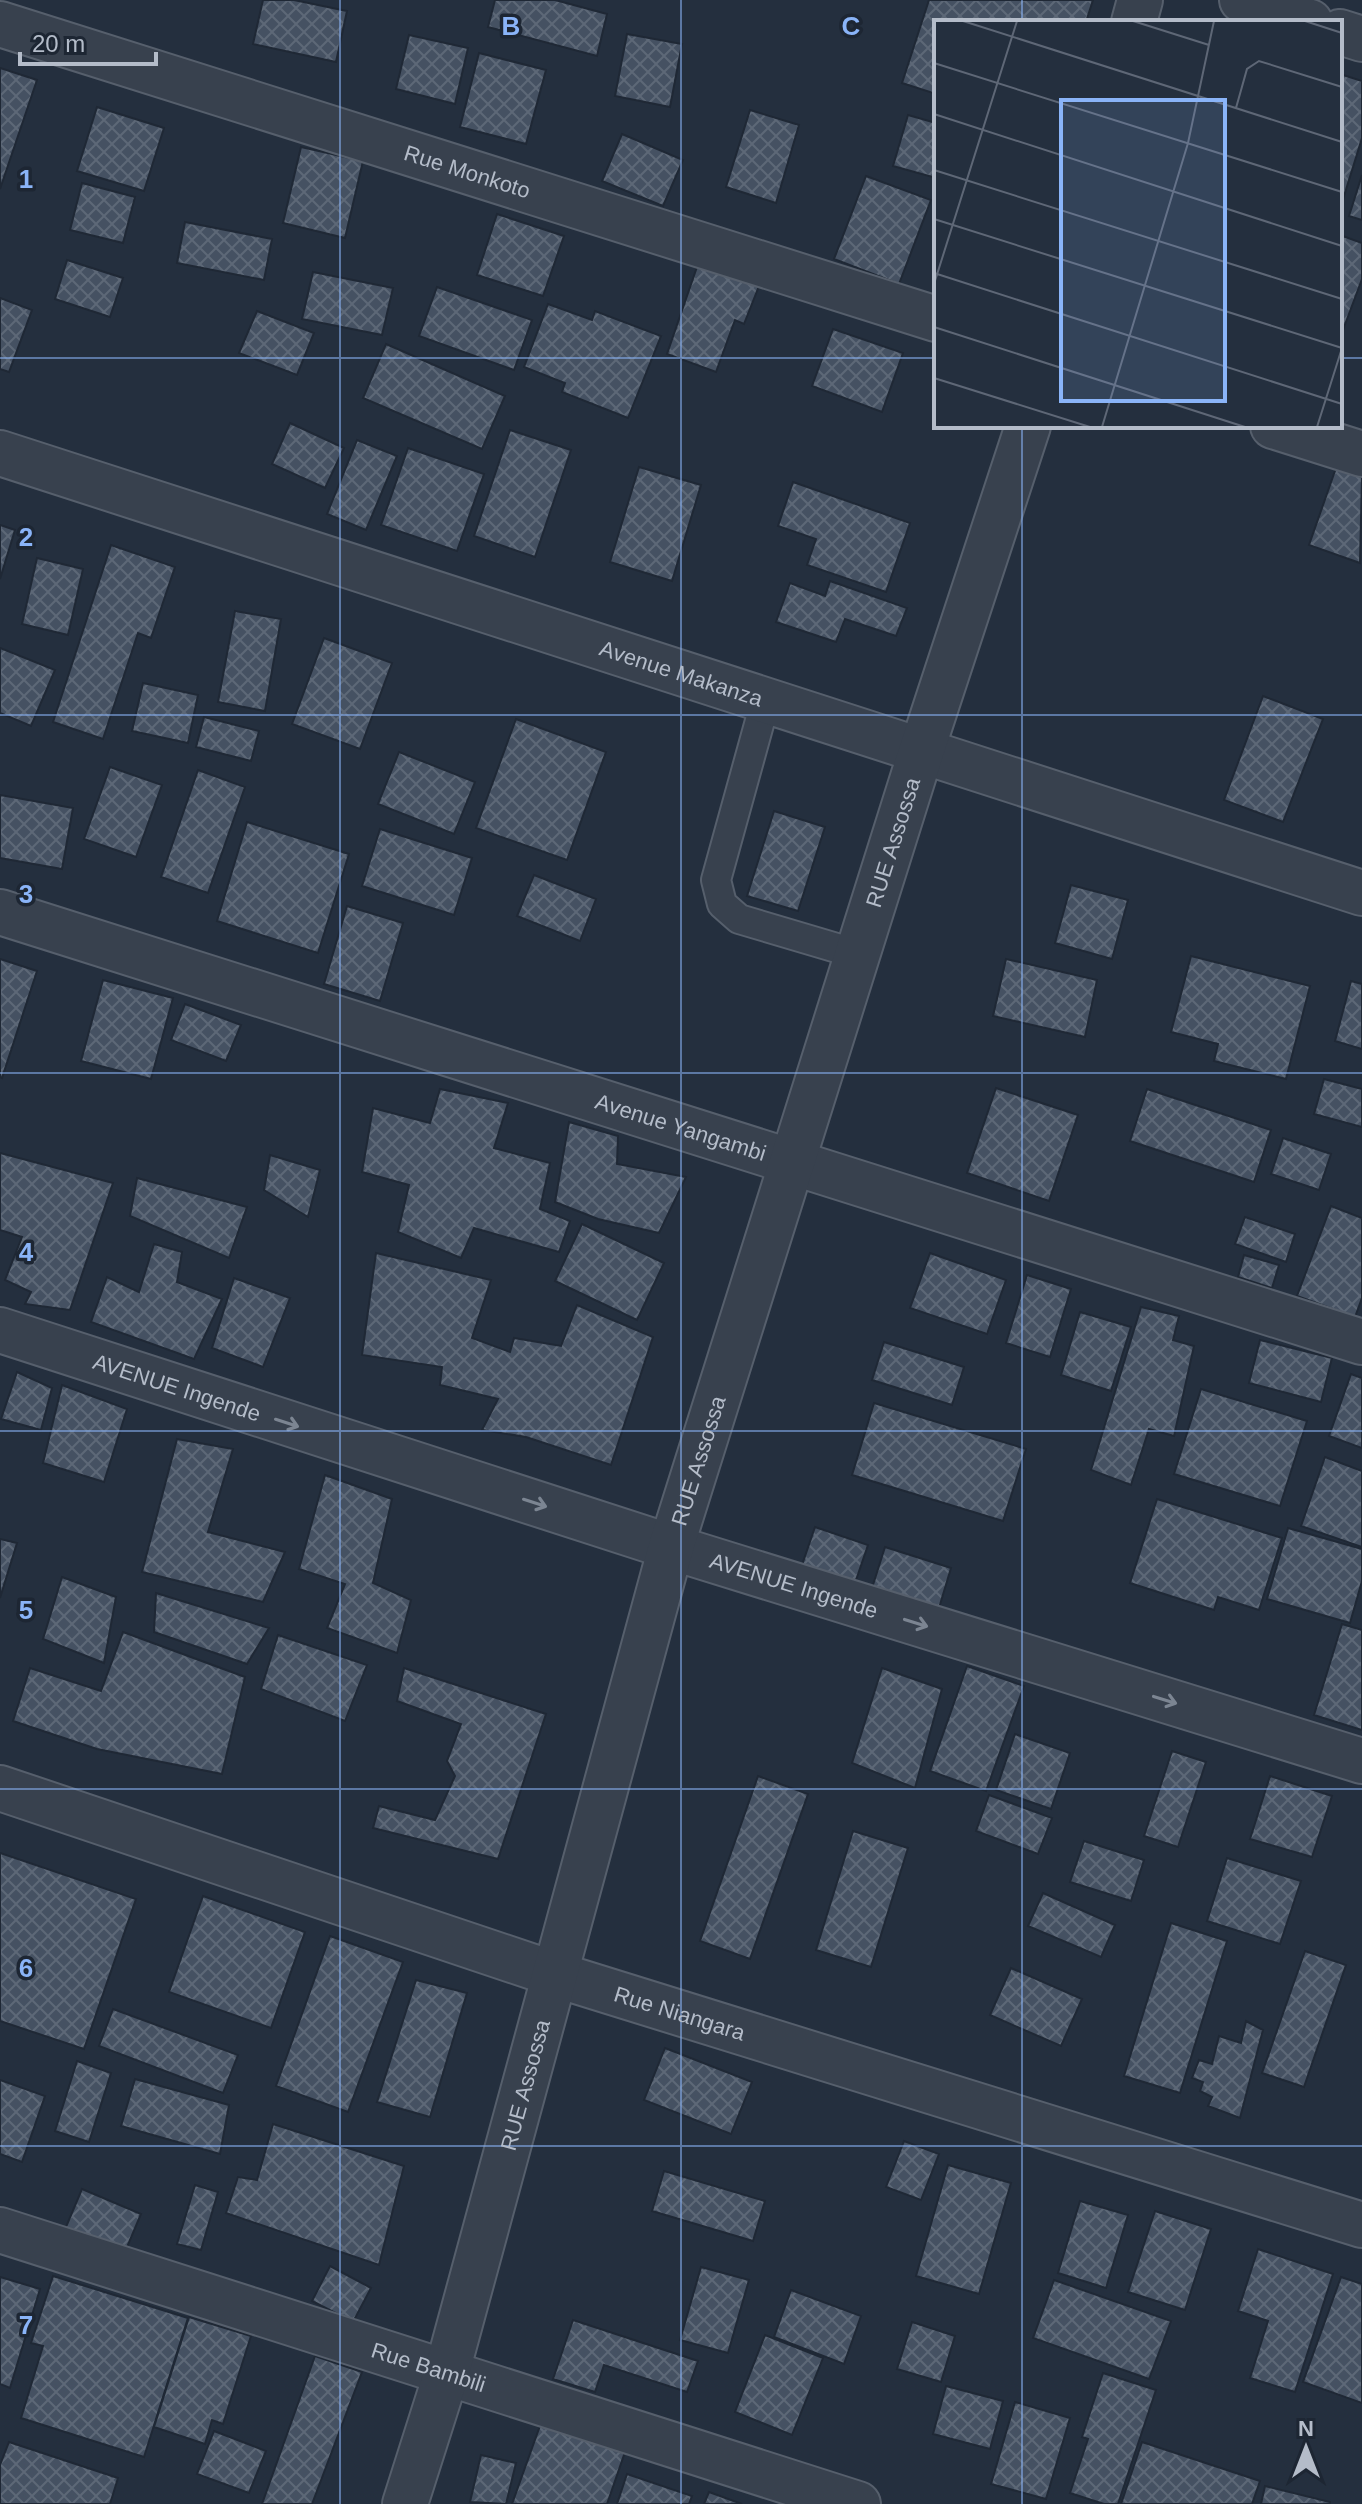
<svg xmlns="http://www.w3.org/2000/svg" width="1362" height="2504" font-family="Arial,sans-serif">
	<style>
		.building { fill: url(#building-cross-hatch); stroke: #1f2835; stroke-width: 2 }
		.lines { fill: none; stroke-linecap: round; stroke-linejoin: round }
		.service-casing { stroke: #565f6c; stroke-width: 32 }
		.minor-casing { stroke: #565f6c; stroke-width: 48 }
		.tertiary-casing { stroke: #565f6c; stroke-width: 48 }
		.service { stroke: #38414e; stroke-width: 28 }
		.minor { stroke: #38414e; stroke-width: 44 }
		.tertiary { stroke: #38414e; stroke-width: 44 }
		.oneway { stroke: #7c8592 }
		.grid { fill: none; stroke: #8ab4f8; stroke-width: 2; stroke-opacity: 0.55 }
		.labels { text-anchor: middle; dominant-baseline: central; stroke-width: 7; stroke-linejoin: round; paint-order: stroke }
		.street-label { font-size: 22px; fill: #b4bcc9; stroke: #1d2633 }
		.inset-road { fill: none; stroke: #5e6776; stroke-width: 2 }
		.view { fill: #8ab4f8; fill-opacity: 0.15; stroke: #8ab4f8; stroke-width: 4 }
		.inset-edge { fill: none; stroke: #b4bcc9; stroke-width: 4 }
		.grid-label { font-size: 26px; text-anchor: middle; font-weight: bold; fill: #8ab4f8; stroke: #1d2633; stroke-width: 7; stroke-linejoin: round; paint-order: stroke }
	</style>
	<defs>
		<pattern id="building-cross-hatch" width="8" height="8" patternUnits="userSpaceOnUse" patternTransform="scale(2)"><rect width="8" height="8" fill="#455162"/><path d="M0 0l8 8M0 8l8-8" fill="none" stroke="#5d6877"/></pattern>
	</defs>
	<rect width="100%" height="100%" fill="#242f3e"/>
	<g class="building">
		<path d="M263,0H294L347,11L336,62L253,44Z"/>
		<path d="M495,0H555L607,14L597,56L488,27Z"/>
		<path d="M929,0H1093L1086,22H936V94L902,83Z"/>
		<path d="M627,34L682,44L670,107L615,96Z"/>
		<path d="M409,35L468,48L455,104L396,89Z"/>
		<path d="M479,53L546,70L526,144L460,127Z"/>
		<path d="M0,68L37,80L0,189Z"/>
		<path d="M1340,74L1362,81V138L1340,209Z"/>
		<path d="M97,107L164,128L144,191L77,171Z"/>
		<path d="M750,110L799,125L776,203L726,187Z"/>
		<path d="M908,115L936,123V178L893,166Z"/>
		<path d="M622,134L683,160L663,206L602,181Z"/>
		<path d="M301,147L363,161L345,238L283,223Z"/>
		<path d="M1362,175V220L1349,216Z"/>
		<path d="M866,176L931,200L899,284L834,259Z"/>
		<path d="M82,183L135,197L123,243L70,230Z"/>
		<path d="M497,214L564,236L543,296L477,275Z"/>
		<path d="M185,222L272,239L264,280L177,263Z"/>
		<path d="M1340,235L1362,243V279L1340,338Z"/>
		<path d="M67,260L123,278L110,317L55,299Z"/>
		<path d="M698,264L759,286L744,324L735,320L716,372L667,354Z"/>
		<path d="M313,272L393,288L382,335L302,319Z"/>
		<path d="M437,287L532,320L514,370L419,336Z"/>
		<path d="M0,298L32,310L9,372L0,369Z"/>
		<path d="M548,304L592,320L595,311L661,336L628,418L562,392L565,383L524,367Z"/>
		<path d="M257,311L314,333L297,375L239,353Z"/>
		<path d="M833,329L903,353L882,412L812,386Z"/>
		<path d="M386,344L505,396L482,449L363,398Z"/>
		<path d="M290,423L344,448L325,488L272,464Z"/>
		<path d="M510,430L571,450L535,557L474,536Z"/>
		<path d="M357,440L397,456L366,530L327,514Z"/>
		<path d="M408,448L484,474L457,551L381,525Z"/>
		<path d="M639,467L701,485L672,581L610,562Z"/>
		<path d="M1336,468L1362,477L1360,563L1309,545Z"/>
		<path d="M793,482L910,523L886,592L807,565L816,539L778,526Z"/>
		<path d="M0,525L15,530L0,579Z"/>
		<path d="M111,545L175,567L151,638L138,633L103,739L53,722Z"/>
		<path d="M37,558L83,569L68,635L22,624Z"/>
		<path d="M830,581L907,608L896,636L845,619L836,642L776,622L790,583L825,596Z"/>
		<path d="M235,611L281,619L265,711L218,702Z"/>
		<path d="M324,638L392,663L360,749L292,724Z"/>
		<path d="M0,648L55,670L31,726L0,713Z"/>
		<path d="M143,683L198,695L188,743L132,731Z"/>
		<path d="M1263,696L1323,719L1283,822L1224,800Z"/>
		<path d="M204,717L259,731L251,761L196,747Z"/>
		<path d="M516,719L606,752L567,860L476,828Z"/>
		<path d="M399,752L475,782L454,834L378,804Z"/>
		<path d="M110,767L162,785L136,857L84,839Z"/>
		<path d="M198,770L245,787L208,893L161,877Z"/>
		<path d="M0,795L73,808L62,869L0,858Z"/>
		<path d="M774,811L825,827L798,911L747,896Z"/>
		<path d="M247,822L349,854L318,953L217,921Z"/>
		<path d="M380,829L472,858L454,915L362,886Z"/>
		<path d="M534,875L596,899L580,941L517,916Z"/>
		<path d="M1071,885L1128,900L1112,959L1055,943Z"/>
		<path d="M347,906L403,923L380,1001L324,984Z"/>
		<path d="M1191,956L1310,986L1286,1079L1214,1061L1218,1044L1171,1032Z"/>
		<path d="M0,959L37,971L2,1078L0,1077Z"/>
		<path d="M1006,959L1097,980L1085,1037L993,1016Z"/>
		<path d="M103,980L173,998L151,1079L81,1061Z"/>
		<path d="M1351,981L1362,984V1049L1335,1041Z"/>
		<path d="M185,1004L241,1025L226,1061L171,1040Z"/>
		<path d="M1324,1079L1362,1089V1127L1314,1114Z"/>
		<path d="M996,1088L1078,1115L1049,1201L967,1173Z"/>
		<path d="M440,1089L508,1103L494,1148L550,1163L540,1209L570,1221L559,1252L474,1228L461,1258L398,1232L409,1185L362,1172L373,1108L430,1123Z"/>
		<path d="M1147,1089L1271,1130L1254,1182L1130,1141Z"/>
		<path d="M569,1122L618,1136L617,1164L686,1177L659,1233L598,1219L555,1202Z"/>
		<path d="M1283,1138L1331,1154L1319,1190L1271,1174Z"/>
		<path d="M0,1153L113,1183L70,1310L25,1304L31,1292L5,1280L22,1237L0,1230Z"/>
		<path d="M270,1155L320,1170L308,1217L264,1190Z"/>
		<path d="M137,1178L247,1207L229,1258L130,1216Z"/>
		<path d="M1331,1206L1362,1218V1298L1355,1317L1297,1296Z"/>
		<path d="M1245,1217L1295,1234L1286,1262L1235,1244Z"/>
		<path d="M582,1224L664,1263L637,1320L555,1281Z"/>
		<path d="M154,1244L182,1252L177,1282L222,1299L194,1359L91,1322L107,1277L139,1292Z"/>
		<path d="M376,1253L491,1280L472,1338L510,1352L514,1338L561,1346L577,1305L653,1337L611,1465L526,1437L482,1430L498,1399L440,1385L442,1367L362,1355Z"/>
		<path d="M930,1253L1006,1280L987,1334L910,1308Z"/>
		<path d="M1244,1255L1279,1265L1272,1288L1238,1277Z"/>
		<path d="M1027,1275L1071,1289L1050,1357L1006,1343Z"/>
		<path d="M234,1278L290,1298L263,1367L212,1348Z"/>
		<path d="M1141,1307L1179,1316L1173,1340L1194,1346L1174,1436L1149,1429L1131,1485L1091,1470Z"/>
		<path d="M1080,1312L1131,1327L1111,1391L1061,1375Z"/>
		<path d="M1260,1340L1332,1358L1321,1402L1249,1383Z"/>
		<path d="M884,1342L964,1367L952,1405L872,1380Z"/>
		<path d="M17,1372L52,1388L41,1430L1,1419Z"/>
		<path d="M1351,1374L1362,1378V1448L1329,1436Z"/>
		<path d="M62,1385L127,1409L104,1482L43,1463Z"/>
		<path d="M1201,1389L1307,1421L1280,1506L1174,1474Z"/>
		<path d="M874,1403L1026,1449L1003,1521L852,1475Z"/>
		<path d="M177,1439L233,1449L208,1532L285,1552L263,1602L142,1572Z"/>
		<path d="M1325,1457L1362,1471V1547L1301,1526Z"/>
		<path d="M325,1475L392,1499L373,1583L411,1600L397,1653L327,1628L345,1584L299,1569Z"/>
		<path d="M1157,1499L1282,1538L1259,1610L1218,1597L1214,1610L1130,1583Z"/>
		<path d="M815,1527L868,1545L855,1583L802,1565Z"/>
		<path d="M1288,1528L1362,1549V1581L1350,1623L1267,1599Z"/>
		<path d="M0,1539L17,1543L0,1598Z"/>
		<path d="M885,1547L951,1568L939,1608L872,1588Z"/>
		<path d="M62,1577L116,1597L104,1663L43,1639Z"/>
		<path d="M156,1593L269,1628L247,1664L154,1632Z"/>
		<path d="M1342,1624L1362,1630V1730L1314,1715Z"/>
		<path d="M123,1632L245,1677L222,1774L97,1749L13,1721L30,1668L101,1691Z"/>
		<path d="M278,1635L367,1665L345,1721L261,1689Z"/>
		<path d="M967,1666L1024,1686L986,1791L930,1771Z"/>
		<path d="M404,1668L546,1714L498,1859L373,1828L379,1806L435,1820L455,1776L447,1761L461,1724L397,1701Z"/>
		<path d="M882,1668L942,1689L915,1788L852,1763Z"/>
		<path d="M1015,1734L1070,1753L1051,1809L996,1790Z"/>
		<path d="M1172,1751L1206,1762L1178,1847L1144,1836Z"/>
		<path d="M758,1776L808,1794L750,1959L700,1941Z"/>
		<path d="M1270,1776L1332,1796L1312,1857L1250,1839Z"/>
		<path d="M989,1795L1052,1818L1038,1854L976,1831Z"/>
		<path d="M853,1831L908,1848L871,1967L816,1950Z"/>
		<path d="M1084,1841L1144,1860L1131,1901L1070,1882Z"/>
		<path d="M0,1853L136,1899L84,2049L0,2021Z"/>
		<path d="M1227,1858L1301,1881L1280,1944L1207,1921Z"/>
		<path d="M1043,1893L1115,1925L1101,1957L1028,1926Z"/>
		<path d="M203,1896L305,1932L271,2028L169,1992Z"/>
		<path d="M1171,1923L1227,1941L1180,2093L1124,2076Z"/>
		<path d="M330,1936L403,1962L348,2112L276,2086Z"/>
		<path d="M1305,1951L1346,1965L1304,2087L1262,2073Z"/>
		<path d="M1011,1968L1082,1999L1061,2046L990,2015Z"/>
		<path d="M416,1980L467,1993L430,2117L377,2102Z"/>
		<path d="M113,2009L238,2055L223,2093L99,2046Z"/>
		<path d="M1246,2021L1263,2030L1240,2118L1208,2106L1212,2097L1200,2091L1203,2082L1192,2078L1199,2060L1212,2064L1219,2036L1241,2043Z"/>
		<path d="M665,2048L752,2082L731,2134L644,2100Z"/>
		<path d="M77,2061L111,2073L89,2142L55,2131Z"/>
		<path d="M135,2079L229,2105L220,2154L121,2126Z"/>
		<path d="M0,2080L45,2096L22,2162L0,2154Z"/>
		<path d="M273,2124L404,2166L379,2265L226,2213L238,2177L257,2180Z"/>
		<path d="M904,2141L939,2154L921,2200L886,2187Z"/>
		<path d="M948,2165L1011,2183L979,2294L916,2276Z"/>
		<path d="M664,2171L765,2201L753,2241L652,2211Z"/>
		<path d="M195,2185L218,2192L201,2250L177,2244Z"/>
		<path d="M82,2189L141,2214L122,2259L63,2234Z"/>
		<path d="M1080,2201L1128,2215L1106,2288L1058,2273Z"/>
		<path d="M1155,2211L1211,2229L1185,2310L1128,2292Z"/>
		<path d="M1258,2249L1333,2274L1295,2392L1250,2378L1268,2321L1238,2311Z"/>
		<path d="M330,2266L371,2288L353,2322L312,2301Z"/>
		<path d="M701,2267L749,2280L728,2353L680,2340Z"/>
		<path d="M53,2276L188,2318L144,2457L21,2418L43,2346L31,2343Z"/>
		<path d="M0,2277L40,2289L10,2388L0,2384Z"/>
		<path d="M1341,2277L1362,2284V2403L1303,2382Z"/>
		<path d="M1054,2280L1171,2321L1149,2379L1033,2338Z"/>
		<path d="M791,2290L861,2316L844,2364L774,2337Z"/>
		<path d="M189,2317L251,2336L223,2424L212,2420L205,2444L154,2427Z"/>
		<path d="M573,2320L698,2361L687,2392L604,2365L595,2392L553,2379Z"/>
		<path d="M912,2322L955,2336L941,2382L897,2369Z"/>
		<path d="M765,2335L823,2358L792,2435L735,2412Z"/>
		<path d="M315,2356L362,2372L312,2504H262Z"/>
		<path d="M1103,2373L1156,2390L1118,2504H1104L1070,2493L1088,2439L1082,2437Z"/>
		<path d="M946,2386L1003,2401L990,2449L933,2434Z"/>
		<path d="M1015,2402L1070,2418L1046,2499L991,2484Z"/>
		<path d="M541,2423L625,2452L607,2504H512Z"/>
		<path d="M214,2431L266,2451L249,2493L197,2474Z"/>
		<path d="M9,2442L118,2478L110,2504H0V2465Z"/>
		<path d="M1142,2442L1260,2481L1252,2504H1121Z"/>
		<path d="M481,2455L516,2463L506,2504L470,2502Z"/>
		<path d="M627,2474L692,2496L689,2504H617Z"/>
		<path d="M1265,2486L1330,2502V2504H1261Z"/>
		<path d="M709,2492L742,2504H704Z"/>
	</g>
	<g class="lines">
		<defs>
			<path id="service" d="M766,699L716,880L722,904L739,919L857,954"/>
			<g id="minor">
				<path d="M1242,0L1310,22"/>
				<path id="s1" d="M0,24L936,319"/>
				<path d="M1340,32L1362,39"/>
				<path d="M1273,426L1362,454"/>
				<path id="s2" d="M0,453L1362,893"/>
				<path id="s3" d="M0,912L1362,1342"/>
				<path id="s4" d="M0,1330L671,1547L1362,1761"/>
				<path id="s5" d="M0,1788L554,1974L1362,2225"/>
				<path id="s6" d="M0,2230L858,2504"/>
			</g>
			<g id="tertiary">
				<path d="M1134,22L1140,0"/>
				<path id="s7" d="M405,2504L446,2375L671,1547L922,749L1028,426"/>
			</g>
		</defs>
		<use href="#service" class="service-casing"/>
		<use href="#minor" class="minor-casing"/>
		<use href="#tertiary" class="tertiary-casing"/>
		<use href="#service" class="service"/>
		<use href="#minor" class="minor"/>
		<use href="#tertiary" class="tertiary"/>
	</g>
	<defs><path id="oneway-shaft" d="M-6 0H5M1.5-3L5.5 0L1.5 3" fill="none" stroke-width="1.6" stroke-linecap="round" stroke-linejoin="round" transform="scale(2)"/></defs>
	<g class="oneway">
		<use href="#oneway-shaft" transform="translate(287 1423) rotate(18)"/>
		<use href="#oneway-shaft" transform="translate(535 1503) rotate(18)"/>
		<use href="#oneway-shaft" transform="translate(916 1623) rotate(17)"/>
		<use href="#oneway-shaft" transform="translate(1165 1700) rotate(17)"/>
	</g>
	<path class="grid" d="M340,0V2504M681,0V2504M1022,0V22M0,358H936M1340,358H1362M1022,426V2504M0,715H1362M0,1073H1362M0,1431H1362M0,1789H1362M0,2146H1362"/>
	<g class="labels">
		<g class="street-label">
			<text stroke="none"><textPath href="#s1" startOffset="490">Rue Monkoto</textPath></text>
			<text stroke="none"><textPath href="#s2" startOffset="716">Avenue Makanza</textPath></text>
			<text stroke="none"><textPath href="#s7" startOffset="1732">RUE Assossa</textPath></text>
			<text stroke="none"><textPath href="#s3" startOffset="714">Avenue Yangambi</textPath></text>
			<text stroke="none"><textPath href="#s4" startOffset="186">AVENUE Ingende</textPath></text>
			<text stroke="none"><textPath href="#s7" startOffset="1084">RUE Assossa</textPath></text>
			<text stroke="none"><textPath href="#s4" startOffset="834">AVENUE Ingende</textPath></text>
			<text stroke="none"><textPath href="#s5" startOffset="716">Rue Niangara</textPath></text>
			<text stroke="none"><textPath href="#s7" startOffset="436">RUE Assossa</textPath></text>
			<text stroke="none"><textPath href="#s6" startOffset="450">Rue Bambili</textPath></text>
		</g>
	</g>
	<g transform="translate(934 20)">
		<rect width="408" height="408" fill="#242f3e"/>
		<path class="inset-road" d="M29,1L408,122M199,1L275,25M371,1L408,13M0,43L408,172M302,88L313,49L325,41L408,67M0,94L408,226M0,150L408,279M0,199L408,328M0,253L408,384M0,264L83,1M0,307L311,407M0,358L156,407M168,407L254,123L280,1M383,407L408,328"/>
		<path class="view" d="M127,80H291V381H127Z"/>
		<rect width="408" height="408" class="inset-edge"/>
	</g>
	<g class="grid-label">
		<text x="511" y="35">B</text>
		<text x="851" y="35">C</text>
		<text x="26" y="188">1</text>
		<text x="26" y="546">2</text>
		<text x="26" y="903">3</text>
		<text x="26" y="1261">4</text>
		<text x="26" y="1619">5</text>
		<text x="26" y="1977">6</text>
		<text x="26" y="2334">7</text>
	</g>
	<g transform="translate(1306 2448)" stroke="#1d2633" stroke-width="6" paint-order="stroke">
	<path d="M0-6L14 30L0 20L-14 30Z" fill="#b4bcc9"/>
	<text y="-12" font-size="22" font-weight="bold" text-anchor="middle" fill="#b4bcc9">N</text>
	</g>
	<path d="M20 52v12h136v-12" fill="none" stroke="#b4bcc9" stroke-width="4"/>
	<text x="32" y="52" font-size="24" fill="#b4bcc9" stroke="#1d2633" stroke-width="6" paint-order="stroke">20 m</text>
</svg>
